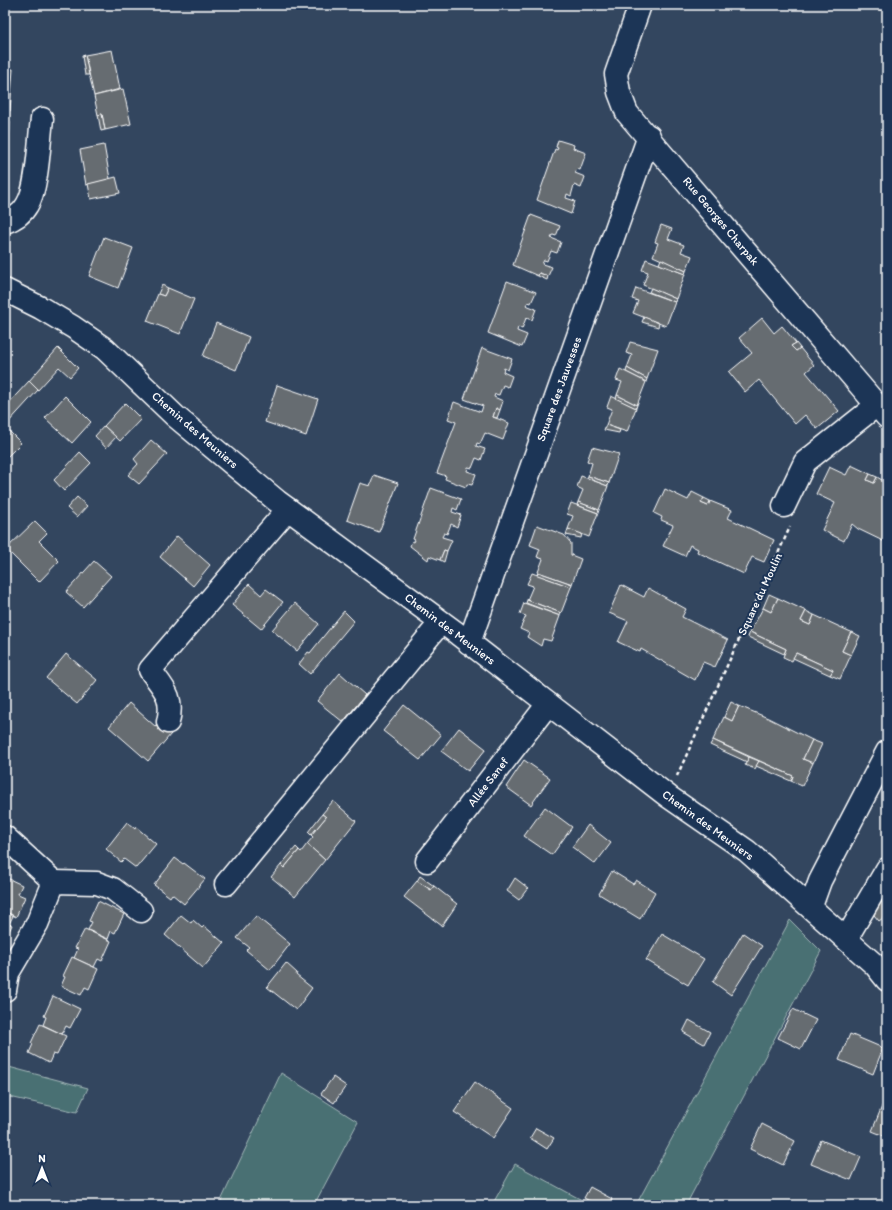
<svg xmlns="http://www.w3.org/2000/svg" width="892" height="1210" font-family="Itim,sans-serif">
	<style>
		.green { fill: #497073; stroke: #a4b8b9 }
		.building { fill: #666c71; stroke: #fff }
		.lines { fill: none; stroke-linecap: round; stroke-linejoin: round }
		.minor-casing { stroke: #fff; stroke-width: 25 }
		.path { stroke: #fff; stroke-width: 2.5; stroke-dasharray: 4 3; stroke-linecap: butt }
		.minor { stroke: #1d3557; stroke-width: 22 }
		.labels { text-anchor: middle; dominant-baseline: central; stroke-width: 4; stroke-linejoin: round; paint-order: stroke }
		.street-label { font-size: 12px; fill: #fff; stroke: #1d3557 }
	</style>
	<rect width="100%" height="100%" fill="#33465f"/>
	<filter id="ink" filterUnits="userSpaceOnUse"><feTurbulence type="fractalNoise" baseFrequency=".025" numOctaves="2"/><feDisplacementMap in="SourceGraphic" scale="8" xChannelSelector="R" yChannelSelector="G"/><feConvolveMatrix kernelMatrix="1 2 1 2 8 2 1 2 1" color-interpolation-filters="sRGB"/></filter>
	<g filter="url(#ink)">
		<g class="green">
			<path d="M790,920L821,951L686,1205H636Z"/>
			<path d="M5,1066L88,1088L77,1112L5,1096Z"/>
			<path d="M281,1073L358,1122L314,1205H219Z"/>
			<path d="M515,1164L591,1205H492Z"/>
		</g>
		<g class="building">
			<path d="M112,50L120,89L94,96L85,55Z"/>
			<path d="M85,55L89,75H85L82,56Z"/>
			<path d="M5,69H13L10,111H5Z"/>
			<path d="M123,89L131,124L105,130L102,114L98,115L94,96Z"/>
			<path d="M5,111H9L8,121H5Z"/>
			<path d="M102,114L105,130L101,131L98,115Z"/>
			<path d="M5,121H10L9,149H5Z"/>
			<path d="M558,140L574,145L573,148L586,153L580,170L577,169L575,173L585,177L581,188L574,185L571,196L567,194L566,198L575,201L571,214L537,200L555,149L557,150L558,148L556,147Z"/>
			<path d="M104,145L110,179L86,185L80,150Z"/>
			<path d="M116,177L120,193L91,199L88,184Z"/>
			<path d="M531,215L560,226L556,236L553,235L551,238L561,242L557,253L551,251L547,261L544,260L542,264L552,267L548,276L539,273L538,276L513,265Z"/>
			<path d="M661,225L672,229L668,239L684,245L681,252L692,256L686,271L653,256L658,243L655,242Z"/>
			<path d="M104,237L133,248L118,288L89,276Z"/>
			<path d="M646,259L685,274L676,299L643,285L648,272L642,270Z"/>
			<path d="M661,259L686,271L685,274L659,264Z"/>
			<path d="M539,273L548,276L547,280L538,276Z"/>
			<path d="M507,281L536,292L531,303L528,302L526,305L536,309L532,320L526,318L522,329L518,327L517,331L527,335L522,347L488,333Z"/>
			<path d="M162,285L168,288L164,296L158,294Z"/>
			<path d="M168,288L194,299L180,334L147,321L158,294L164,296Z"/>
			<path d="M636,288L675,302L666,326L633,313L638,301L632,299Z"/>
			<path d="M651,288L676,299L675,302L649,292Z"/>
			<path d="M644,317L659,323L658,327L642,322Z"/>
			<path d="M762,318L774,333L782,326L796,343L791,346L796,351L800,348L814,365L806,372L839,411L817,429L805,415L795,424L759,380L745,392L729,372L752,353L739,338Z"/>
			<path d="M216,323L249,337L236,370L203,356Z"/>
			<path d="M630,342L658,349L647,379L627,368L632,355L626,353Z"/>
			<path d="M796,343L800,348L796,351L791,346Z"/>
			<path d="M58,348L78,368L70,377L59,367L38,390L29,381Z"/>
			<path d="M482,348L512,359L508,370L504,368L503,372L512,376L508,387L503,385L499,395L495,394L494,397L503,401L500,410L496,408L493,417L509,423L503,440L485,433L480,444L477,443L476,446L485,449L481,460L476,458L472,468L468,467L467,471L476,474L472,485L467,484L466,487L445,479L446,476L437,473L456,422L448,419L454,402L481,412L483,406L464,399Z"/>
			<path d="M627,368L647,379L646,382L626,372Z"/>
			<path d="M620,369L646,382L637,405L617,395L622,382L616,380Z"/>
			<path d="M29,381L38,390L7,424L5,422V407Z"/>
			<path d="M277,385L318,399L306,436L265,422Z"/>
			<path d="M617,395L637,405L636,408L616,399Z"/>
			<path d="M65,396L91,422L72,443L45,418Z"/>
			<path d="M611,396L636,408L627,432L606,425L612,409L607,407Z"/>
			<path d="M125,403L141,419L120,441L104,426Z"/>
			<path d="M496,408L500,410L497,418L493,417Z"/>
			<path d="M606,425L620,430L619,433L604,430Z"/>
			<path d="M104,426L116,437L106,448L95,436Z"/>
			<path d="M7,429L21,443L7,457L5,455V430Z"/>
			<path d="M151,440L167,454L139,484L128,475L138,464L134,459Z"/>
			<path d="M592,447L619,454L609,483L588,476L592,463L587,461Z"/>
			<path d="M80,452L91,463L64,491L54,480Z"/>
			<path d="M851,465L870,474L867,480L874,483L877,477L887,483V543L858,529L852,524L844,541L822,530L835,503L816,494L829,467L846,475Z"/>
			<path d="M870,474L877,477L874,483L867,480Z"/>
			<path d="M374,475L398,483L379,532L347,520L360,483L370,486Z"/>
			<path d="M581,476L608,486L599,510L578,502L583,490L577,487Z"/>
			<path d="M588,476L609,483L608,486L587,478Z"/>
			<path d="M431,488L461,499L457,510L453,508L452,512L461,515L457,527L451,524L447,534L444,533L442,537L452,540L447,551L444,550L440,560L429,556L428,560L410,546L412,541L414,542L415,540L413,539Z"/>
			<path d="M665,489L688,500L692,492L704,498L701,503L708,506L710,501L732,510L728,518L774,540L764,562L752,557L744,574L697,552L698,549L690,545L685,556L663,546L673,525L661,520L662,517L654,513Z"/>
			<path d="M77,497L87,506L77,517L67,508Z"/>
			<path d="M704,498L710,501L708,506L701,503Z"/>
			<path d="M578,502L599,510L598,513L577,505Z"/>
			<path d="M571,503L598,513L589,537L568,529L573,516L567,514Z"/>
			<path d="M35,521L47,533L39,541L59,561L39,582L6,549Z"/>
			<path d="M537,525L564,535L571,543V555L581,559L572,584L538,572L543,559L537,557L540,549L530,545Z"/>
			<path d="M568,529L582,534L581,538L566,535Z"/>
			<path d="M177,536L210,565L193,586L160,557Z"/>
			<path d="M444,550L447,551L444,562L440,560Z"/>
			<path d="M94,561L111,576L83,607L66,592Z"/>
			<path d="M538,572L572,584L571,587L537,575Z"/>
			<path d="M532,573L571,587L561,613L527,600L533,586L527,584Z"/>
			<path d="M249,584L261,595L266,589L283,602L261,629L232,605Z"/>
			<path d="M621,585L644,597L648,588L686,609L682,617L728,640L715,667L703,662L695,680L641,649L640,652L618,642L628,621L609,613Z"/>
			<path d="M769,594L778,598L771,612L763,608Z"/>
			<path d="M778,598L806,611L801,621L810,625L814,615L851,632L842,651L851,655L840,679L830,675L833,670L796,653L792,661L783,657L786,649L750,632L763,608L771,612Z"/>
			<path d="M527,600L561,613L560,616L526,603Z"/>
			<path d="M295,603L319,624L297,651L272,630Z"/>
			<path d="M524,603L560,616L551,641L543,639L541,646L527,637L529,633L520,629L526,616L520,614Z"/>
			<path d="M344,611L354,621L310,674L299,664L308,652L310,653Z"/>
			<path d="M806,611L814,615L810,625L801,621Z"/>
			<path d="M750,632L786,649L784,654L748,637Z"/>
			<path d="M851,632L860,636L851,655L842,651Z"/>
			<path d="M796,653L833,670L830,675L793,658Z"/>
			<path d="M66,654L97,680L77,704L46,678Z"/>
			<path d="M340,673L365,695L343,722L317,701Z"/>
			<path d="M731,702L739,706L732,721L724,717Z"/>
			<path d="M129,703L156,727L159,722L171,734L148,761L109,727Z"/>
			<path d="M404,705L441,735L420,760L383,731Z"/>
			<path d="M739,706L768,718L812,740L803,759L813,763L802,786L791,781L793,776L713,740L724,717L732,721Z"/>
			<path d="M459,728L486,749L468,771L441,751Z"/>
			<path d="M713,740L749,757L747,762L710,745Z"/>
			<path d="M812,740L822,744L813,763L803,759Z"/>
			<path d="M749,757L759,761L755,769L745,765Z"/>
			<path d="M524,760L550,778L531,805L506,787Z"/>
			<path d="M759,761L793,776L791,781L756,766Z"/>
			<path d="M333,801L356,821L325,860L307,844L313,837L311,835L326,817L322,814Z"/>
			<path d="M545,807L572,827L552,855L524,836Z"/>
			<path d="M322,814L326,817L311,835L308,832Z"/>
			<path d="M127,822L135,829L136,827L156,844L136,868L124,859L121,862L106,849Z"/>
			<path d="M588,825L611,843L595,864L572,847Z"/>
			<path d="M307,844L325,860L295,897L271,877L281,865L284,868L299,850L301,852Z"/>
			<path d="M296,847L299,850L284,868L281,865Z"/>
			<path d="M175,858L183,864L184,863L205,879L184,904L172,894L170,897L154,885Z"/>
			<path d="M612,871L633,884L636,880L655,892L640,919L599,894Z"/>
			<path d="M420,876L434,886L431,890L417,881Z"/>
			<path d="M5,877L22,885L18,894L25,897L16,917L5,911Z"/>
			<path d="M515,878L528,888L519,900L507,891Z"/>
			<path d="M417,881L431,890L434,886L457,904L442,926L404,897Z"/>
			<path d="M881,899L887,907V915L879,921L869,909Z"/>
			<path d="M98,901L124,914L115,933L111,931L108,939L88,930L92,922L89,921Z"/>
			<path d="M5,911L13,916L9,924L12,925L5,940Z"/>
			<path d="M181,915L191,923L193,920L202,928L204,926L224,943L203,968L165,935Z"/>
			<path d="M256,916L290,944L270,970L246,950L249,947L237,938Z"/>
			<path d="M85,929L111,941L102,961L98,959L94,967L74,958L78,949L75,948Z"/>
			<path d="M743,933L762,946L731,995L713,982Z"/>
			<path d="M662,934L704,959L688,985L646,960Z"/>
			<path d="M72,957L98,969L89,989L85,987L81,995L61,986L65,977L63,976Z"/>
			<path d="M286,963L297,973L296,975L312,988L296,1010L267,987Z"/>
			<path d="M53,996L80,1009L70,1028L66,1026L62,1034L43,1025L46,1017L44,1016Z"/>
			<path d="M793,1009L816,1020L801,1049L778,1038Z"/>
			<path d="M689,1020L710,1032L704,1044L683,1032Z"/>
			<path d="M40,1024L66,1036L57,1055L53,1054L49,1063L29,1053L33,1044L31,1043Z"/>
			<path d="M850,1034L883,1048L873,1074L839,1060Z"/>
			<path d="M333,1077L346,1086L334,1103L321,1094Z"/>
			<path d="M475,1082L513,1108L493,1138L454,1112Z"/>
			<path d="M883,1104L887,1105V1137L872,1131Z"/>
			<path d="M762,1124L795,1141L783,1165L750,1149Z"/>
			<path d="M536,1128L554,1138L547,1149L530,1138Z"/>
			<path d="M821,1140L861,1157L851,1180L811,1164Z"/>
			<path d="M590,1187L612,1199L609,1205H597L584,1198Z"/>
		</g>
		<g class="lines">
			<defs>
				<g id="minor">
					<path d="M640,5L616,74L619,92L627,113L887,417"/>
					<path d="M5,222C14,219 22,214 27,205C38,188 39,141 42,119"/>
					<path d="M5,290L41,308L73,327L105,349L175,416L277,501L458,634L669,797L747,851L875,965L887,980"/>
					<path d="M784,506L805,462L877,405"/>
					<path d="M469,643L649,136"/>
					<path d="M168,722C174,697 164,689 150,670L288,509"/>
					<path d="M5,837L54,882"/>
					<path d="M427,861L548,704"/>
					<path d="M54,882L97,883L113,889L141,911"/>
					<path d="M226,884L441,622"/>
					<path d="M811,906L820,881L887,752"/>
					<path d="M846,939L887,869"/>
					<path d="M5,990L8,973L37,924L54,882"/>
				</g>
			</defs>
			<use href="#minor" class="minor-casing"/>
			<g class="path">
				<path d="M871,5L887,12"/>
				<path d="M677,776L790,527"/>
			</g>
			<use href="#minor" class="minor"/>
		</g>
	</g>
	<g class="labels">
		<g class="street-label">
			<text transform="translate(721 221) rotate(50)">Rue Georges Charpak</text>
			<text transform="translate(559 389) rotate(-70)">Square des Jauvesses</text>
			<text transform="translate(195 430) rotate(41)">Chemin des Meuniers</text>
			<text transform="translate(760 594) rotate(-65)">Square du Moulin</text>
			<text transform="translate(450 629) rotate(37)">Chemin des Meuniers</text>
			<text transform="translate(488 782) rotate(-52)">Allée Sanef</text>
			<text transform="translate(708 825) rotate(36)">Chemin des Meuniers</text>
		</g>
	</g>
	<rect width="892" height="1210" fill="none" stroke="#1d3557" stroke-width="20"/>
	<rect x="10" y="10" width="872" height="1190" fill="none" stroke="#fff" stroke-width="1.5" filter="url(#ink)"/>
	<g transform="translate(42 1168)" stroke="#1d3557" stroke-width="3" paint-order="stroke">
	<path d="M0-3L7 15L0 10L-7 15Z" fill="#ffffff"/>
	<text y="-6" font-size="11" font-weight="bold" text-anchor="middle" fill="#ffffff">N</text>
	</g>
</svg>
